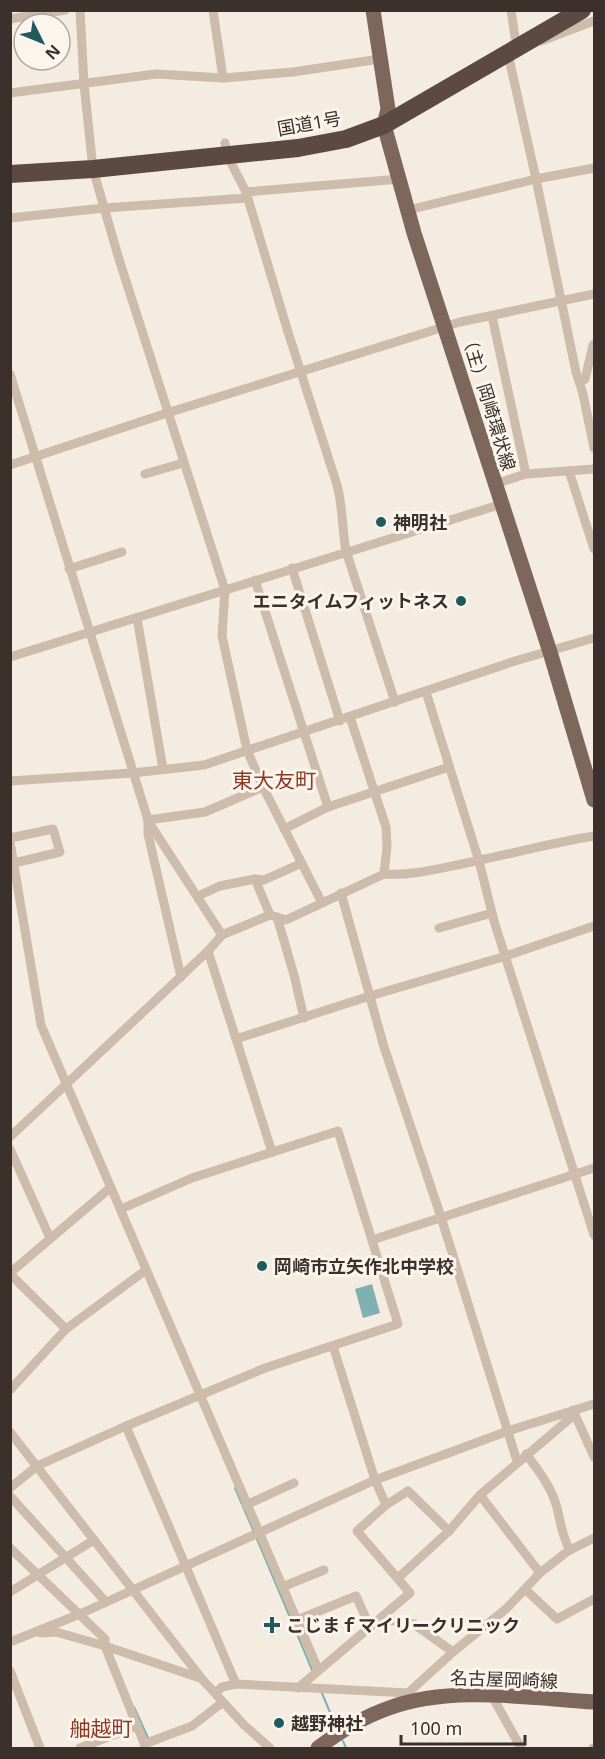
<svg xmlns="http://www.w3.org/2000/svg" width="605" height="1759" font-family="'Noto Sans','Noto Sans JP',sans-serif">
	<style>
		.water { fill: #7fb0b2 }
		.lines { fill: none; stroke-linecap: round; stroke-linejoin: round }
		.stream { stroke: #7fb0b2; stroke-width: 2 }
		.street { stroke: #cdbbac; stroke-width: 9 }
		.primary { stroke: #7d675c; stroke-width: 15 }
		.highway { stroke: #5c4a42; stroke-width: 18 }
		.poi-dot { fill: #1f5a5e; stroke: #fbf5ee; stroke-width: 2 }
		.labels { text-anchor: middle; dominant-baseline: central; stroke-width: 6; stroke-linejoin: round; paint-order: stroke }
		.street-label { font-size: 18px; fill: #3b302b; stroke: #fbf5ee }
		.poi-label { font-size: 18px; font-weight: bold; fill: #3b302b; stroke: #fbf5ee; text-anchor: start }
		.quarter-label { font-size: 21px; fill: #8c3b22; stroke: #fbf5ee }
	</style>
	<rect width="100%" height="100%" fill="#f4ebe1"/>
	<path class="water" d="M372,1284L380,1313L363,1318L355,1289Z"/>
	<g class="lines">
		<g class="stream">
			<path d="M235,1488L254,1532"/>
			<path d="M257,1539L313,1672"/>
			<path d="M321,1691L335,1724"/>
			<path d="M134,1707L149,1740"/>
			<path d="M343,1741L346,1748"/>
		</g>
		<g class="street">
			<path d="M80,10L84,84L93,169L118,256L225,590L222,636L247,750L263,787L322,903"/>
			<path d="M213,10L223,78"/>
			<path d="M511,10L515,37"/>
			<path d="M10,19L65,10"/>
			<path d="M541,41L594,21"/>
			<path d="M508,54L536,179L576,372L583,394L594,448"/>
			<path d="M10,93L156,74L223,78L293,72L380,59"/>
			<path d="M225,143L227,155L246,192L288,332L337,485C343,507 342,529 346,551L395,702"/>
			<path d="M246,192L400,179"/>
			<path d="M408,210L536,179L594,168"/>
			<path d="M10,218L104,208L247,198"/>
			<path d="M492,316L526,474"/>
			<path d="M10,374L148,820V834L181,977"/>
			<path d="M580,383L585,379L593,345L594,344"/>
			<path d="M10,465L167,413L460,322L594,294"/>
			<path d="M569,471L594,549"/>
			<path d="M145,474L183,463"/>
			<path d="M495,484L526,474L594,469"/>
			<path d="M292,568L340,721"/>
			<path d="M69,569L122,552"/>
			<path d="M255,580L328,807"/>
			<path d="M137,618L163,769"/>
			<path d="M10,657L502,504"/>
			<path d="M426,692L479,861L494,921L594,1235"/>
			<path d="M350,717L386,827L387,847L384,874"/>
			<path d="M10,781L133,773L204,765L515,661L594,638"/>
			<path d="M148,820L205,812L263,787"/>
			<path d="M148,821L222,935"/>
			<path d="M284,829L328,807L449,767"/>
			<path d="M10,838L53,829L60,852L14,863"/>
			<path d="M10,842L41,1025L318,1669"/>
			<path d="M255,879L270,915"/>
			<path d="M341,893L384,1047L441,1217L517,1461"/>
			<path d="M198,896L220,886L255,879L264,880L302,863"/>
			<path d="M277,917L294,975L304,1018"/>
			<path d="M439,928L492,913"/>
			<path d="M208,951L272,1152"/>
			<path d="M236,1039L370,996L506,956L594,926"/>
			<path d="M10,1137L208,951L222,935L270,915L286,920L384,874C410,876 437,869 462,864C507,855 550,843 594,836"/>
			<path d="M10,1149L50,1238"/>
			<path d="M372,1240L594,1168"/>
			<path d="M10,1273L110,1188"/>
			<path d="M10,1274L66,1329"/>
			<path d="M333,1346L375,1480L386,1505"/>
			<path d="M10,1390L66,1329L146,1270"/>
			<path d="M573,1410L594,1457"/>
			<path d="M126,1426L236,1684"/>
			<path d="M10,1432L202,1679L244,1725L270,1748"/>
			<path d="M526,1454C539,1471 552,1488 557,1508C561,1523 562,1537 570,1550"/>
			<path d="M10,1488L37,1466L126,1426L265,1368L398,1324L338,1131L192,1178L121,1209"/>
			<path d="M480,1495L540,1573"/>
			<path d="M10,1496L106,1602"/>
			<path d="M246,1505L294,1483"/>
			<path d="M10,1548L105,1639V1646L146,1748"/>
			<path d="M398,1578L449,1531L480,1495L574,1415"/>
			<path d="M282,1587L324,1570"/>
			<path d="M526,1590L557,1619L594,1599"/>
			<path d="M10,1592L94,1540"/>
			<path d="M381,1619L414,1624L453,1652"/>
			<path d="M297,1620L356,1596L370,1627"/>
			<path d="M41,1633L56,1632L105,1646L200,1678"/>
			<path d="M10,1642L80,1614L375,1480L508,1431L594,1404"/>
			<path d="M10,1671L40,1748"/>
			<path d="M298,1688L410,1593L357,1531L386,1505L408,1491L449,1531"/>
			<path d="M215,1693L222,1687L236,1684L408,1693L410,1695"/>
			<path d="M408,1693L453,1652L507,1608L540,1573L568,1551L594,1538"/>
			<path d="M492,1696L521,1748"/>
			<path d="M144,1744L192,1726L223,1702"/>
			<path d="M80,1748L136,1726"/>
			<path d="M593,1748H594"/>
		</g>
		<g class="primary">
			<path d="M373,10L388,109L384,125L414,233L550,652L594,800"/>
			<path d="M318,1748C339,1732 363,1717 389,1708C451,1685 530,1698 594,1702"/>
		</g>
		<path class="highway" d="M10,174L93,169L298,148L346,139L384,125L582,10"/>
	</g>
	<g class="poi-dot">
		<circle cx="381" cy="522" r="6"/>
		<circle cx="461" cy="601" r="6"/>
		<circle cx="262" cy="1266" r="6"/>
		<path d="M269 1616h6v6h6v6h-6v6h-6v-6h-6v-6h6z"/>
		<circle cx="279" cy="1723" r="6"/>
	</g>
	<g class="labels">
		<g class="street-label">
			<text transform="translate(309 123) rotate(-10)">国道1号</text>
			<text transform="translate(489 401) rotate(73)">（主）岡崎環状線</text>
			<text transform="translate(504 1679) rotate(2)">名古屋岡崎線</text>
		</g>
		<g class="poi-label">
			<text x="393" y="522">神明社</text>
			<text x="449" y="601" text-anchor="end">エニタイムフィットネス</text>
			<text x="274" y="1266">岡崎市立矢作北中学校</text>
			<text x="286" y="1625">こじまｆマイリークリニック</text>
			<text x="291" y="1723">越野神社</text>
		</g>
		<g class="quarter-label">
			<text x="274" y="780">東大友町</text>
			<text x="101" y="1728">舳越町</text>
		</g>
	</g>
	<rect width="605" height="1759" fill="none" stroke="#3b302b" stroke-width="24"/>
	<g transform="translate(42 42) rotate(133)"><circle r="28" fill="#fbf5ee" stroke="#aea6a0" stroke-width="1.5"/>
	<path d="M0-4.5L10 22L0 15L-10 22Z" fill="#1f5a5e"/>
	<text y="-9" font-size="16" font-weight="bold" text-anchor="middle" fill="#3b302b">N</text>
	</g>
	<path d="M401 1735v9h124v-9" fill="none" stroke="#3b302b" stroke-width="3"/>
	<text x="410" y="1735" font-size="18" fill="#3b302b" stroke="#fbf5ee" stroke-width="4.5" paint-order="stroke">100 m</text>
</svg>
